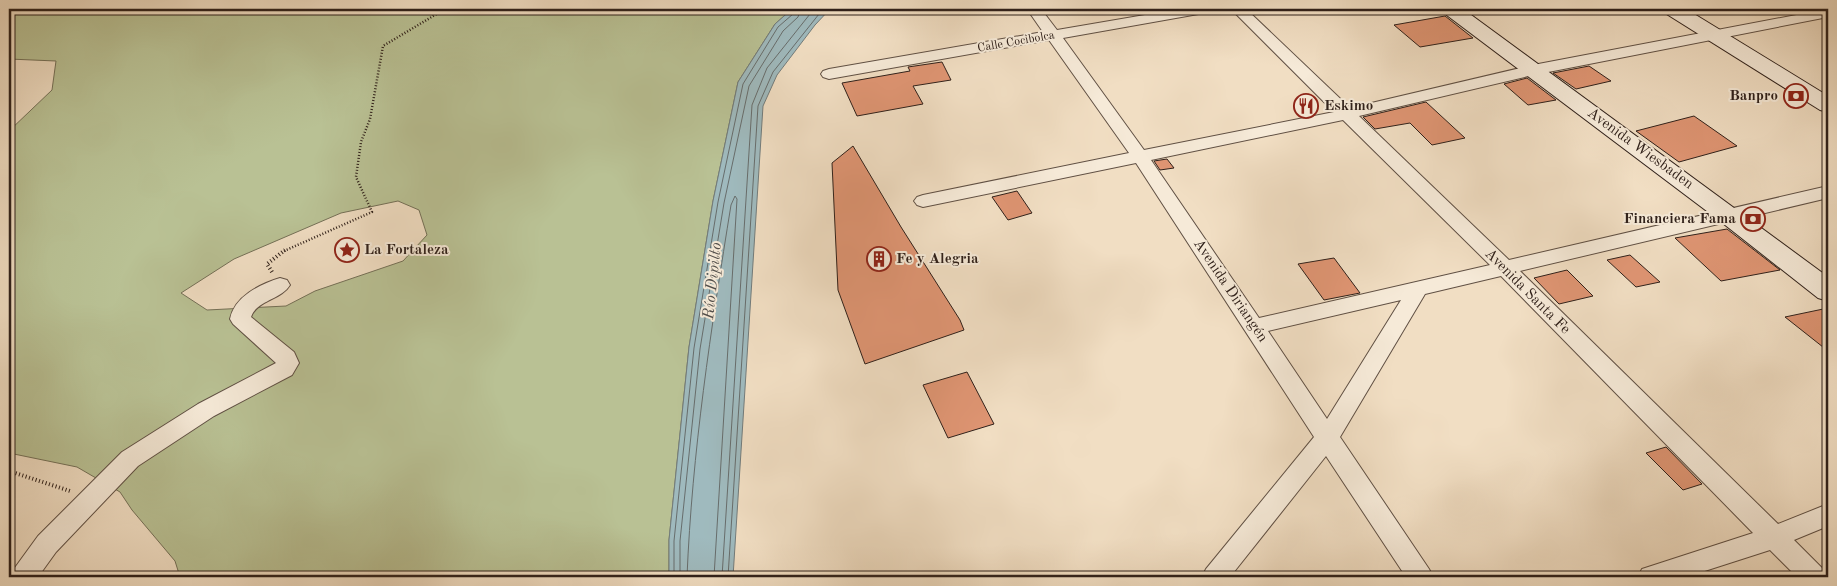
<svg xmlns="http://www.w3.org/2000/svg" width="1837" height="586" font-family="'Old Standard TT',serif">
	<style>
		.green { fill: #b9c194; stroke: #747057; fill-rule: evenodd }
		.water { fill: #9fbabe; stroke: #727c7c }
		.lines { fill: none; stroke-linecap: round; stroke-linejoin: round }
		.shore { stroke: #676d6c; stroke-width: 1 }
		.building { fill: #df9573; stroke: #2f201a }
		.street-casing { stroke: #605044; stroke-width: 2 }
		.secondary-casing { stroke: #2f201a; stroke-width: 2 }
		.path-far1 { stroke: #2f201a; stroke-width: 2.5; stroke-dasharray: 1 2; stroke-linecap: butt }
		.path { stroke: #2f201a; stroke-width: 4; stroke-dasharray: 1 2.5; stroke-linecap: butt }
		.street { fill: #f6ead8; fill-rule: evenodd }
		.secondary { fill: #f6ead8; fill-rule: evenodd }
		.labels { text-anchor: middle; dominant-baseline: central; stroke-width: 4; stroke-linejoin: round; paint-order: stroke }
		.far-street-label { font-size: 12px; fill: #2f201a; stroke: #f6ead8 }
		.poi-label { font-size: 15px; font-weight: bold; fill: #2f201a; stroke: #f6ead8; text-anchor: start }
		.street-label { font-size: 15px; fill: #2f201a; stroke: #f6ead8 }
		.water-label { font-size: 16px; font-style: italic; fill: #514e4b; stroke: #f6ead8 }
	</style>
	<rect width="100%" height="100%" fill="#f1dec3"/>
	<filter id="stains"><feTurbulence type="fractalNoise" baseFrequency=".004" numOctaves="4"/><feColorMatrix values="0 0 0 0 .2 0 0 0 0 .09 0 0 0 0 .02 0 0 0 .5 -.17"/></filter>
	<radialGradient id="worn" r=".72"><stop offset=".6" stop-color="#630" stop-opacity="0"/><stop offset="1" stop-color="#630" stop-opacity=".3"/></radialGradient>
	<path class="green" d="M9,9H792L775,24L738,82L713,201L689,347L669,540V577H180L175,561L132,510L120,492L77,467L9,453V131L52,90L56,61L9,59ZM398,201L419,210L427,235L403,261L315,291L286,306L207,310L181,293L234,259L341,213Z"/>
	<path class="water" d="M792,9H830L815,25L777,75L763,106L733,577H669V540L689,347L713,201L738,82L775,24Z"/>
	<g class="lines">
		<g class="shore">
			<path d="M674,577V541L694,348L718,202L743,84L778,27L793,14L794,9"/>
			<path d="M680,577V541L700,349L724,203L749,86L783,31L798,17L801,9"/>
			<path d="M687,577C692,452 711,329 731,205L735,196L737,199L714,577"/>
			<path d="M722,577L752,105L767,68L814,9"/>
			<path d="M728,577L758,106L773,72L823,9"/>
		</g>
	</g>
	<g class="building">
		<path d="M1445,16L1473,38L1420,47L1394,25Z"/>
		<path d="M942,62L951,80L913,86L923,104L857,116L842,83L910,71L908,67Z"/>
		<path d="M1589,66L1611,81L1576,89L1553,73Z"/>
		<path d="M1527,78L1556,100L1528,105L1504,84Z"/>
		<path d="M1426,102L1465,138L1432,145L1410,123L1375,129L1363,117Z"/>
		<path d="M1694,116L1737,146L1679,162L1636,131Z"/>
		<path d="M853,146L901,227L960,320L964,330L865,364L838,290L832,163Z"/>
		<path d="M1167,159L1174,168L1160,170L1154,161Z"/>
		<path d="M1017,191L1032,213L1008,220L992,197Z"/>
		<path d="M1727,229L1780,270L1721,281L1675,238Z"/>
		<path d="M1630,255L1660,282L1636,287L1607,260Z"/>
		<path d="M1334,258L1360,293L1324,300L1298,264Z"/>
		<path d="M1567,270L1593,296L1559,304L1534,278Z"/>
		<path d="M1828,308V351L1785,317Z"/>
		<path d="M967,372L994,424L948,438L923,385Z"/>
		<path d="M1666,447L1702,484L1683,490L1646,453Z"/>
	</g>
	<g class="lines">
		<defs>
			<g id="street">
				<path d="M1027,9H1041L1057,30L1180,9H1211L1209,12L1204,13L1063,38L1144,150L1334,112L1231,9H1246L1350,108L1533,65L1828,9V17L1533,75L1359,116L1509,260L1828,186V198L1520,271L1778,524L1828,504V526L1794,540L1823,569L1827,577H1797L1770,550L1686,577H1638L1642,569L1753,533L1501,276L1425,294L1340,437L1429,569L1433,577H1406L1326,456L1230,577H1202L1206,569L1314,437L1136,163L923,207L917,205L914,201L917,197L923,195L1129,153L1049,40L829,79L823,77L821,74L823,71L829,69L1043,32ZM1343,120L1490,265L1259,318L1151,160ZM1401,300L1327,419L1268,331Z"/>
				<path d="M280,278L287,280L290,285C281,300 257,300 251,317L294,352L299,363L292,375L214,416L138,466L56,552L38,577H10L14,569L38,536L122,452L198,404L276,363L233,324L230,319C234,297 260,284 280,278Z"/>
			</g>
			<g id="secondary">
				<path d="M1441,9H1463L1828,277V301L1818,298L1720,221L1444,13Z"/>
				<path d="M1662,9H1686L1828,96V112L1820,110L1665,13Z"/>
			</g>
		</defs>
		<use href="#street" class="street-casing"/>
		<use href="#secondary" class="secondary-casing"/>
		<path class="path-far1" d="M284,251L372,212L356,177L361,142L370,119L383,46L445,9"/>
		<g class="path">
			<path d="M272,272L267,264L285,250"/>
			<path d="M9,471L70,491"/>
		</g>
		<use href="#street" class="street"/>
		<use href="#secondary" class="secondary"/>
	</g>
	<defs>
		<symbol id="bank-ring" viewBox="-11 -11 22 22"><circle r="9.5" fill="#f6ead8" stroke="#8f2418" stroke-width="1.5"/><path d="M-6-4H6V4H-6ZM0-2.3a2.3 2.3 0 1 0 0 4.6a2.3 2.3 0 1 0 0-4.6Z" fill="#8f2418"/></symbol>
		<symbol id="restaurant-ring" viewBox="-11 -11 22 22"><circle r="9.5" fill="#f6ead8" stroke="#8f2418" stroke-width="1.5"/><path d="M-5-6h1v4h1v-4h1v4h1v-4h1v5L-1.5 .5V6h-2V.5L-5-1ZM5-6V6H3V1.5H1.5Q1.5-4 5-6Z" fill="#8f2418"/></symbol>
		<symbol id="sight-ring" viewBox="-11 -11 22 22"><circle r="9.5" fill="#f6ead8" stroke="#8f2418" stroke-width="1.5"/><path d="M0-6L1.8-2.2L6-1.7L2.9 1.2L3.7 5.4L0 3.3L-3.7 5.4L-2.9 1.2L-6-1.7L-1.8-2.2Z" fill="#8f2418"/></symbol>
		<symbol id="building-ring" viewBox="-11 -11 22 22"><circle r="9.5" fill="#f6ead8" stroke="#8f2418" stroke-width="1.5"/><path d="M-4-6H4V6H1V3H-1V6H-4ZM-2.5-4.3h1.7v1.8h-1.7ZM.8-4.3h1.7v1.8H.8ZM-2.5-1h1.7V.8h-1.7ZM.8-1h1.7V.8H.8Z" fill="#8f2418"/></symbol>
	</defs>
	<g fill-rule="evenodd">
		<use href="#bank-ring" x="1782" y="82" width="28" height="28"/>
		<use href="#restaurant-ring" x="1292" y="92" width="28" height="28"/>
		<use href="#bank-ring" x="1739" y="205" width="28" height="28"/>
		<use href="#sight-ring" x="333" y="236" width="28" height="28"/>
		<use href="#building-ring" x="865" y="245" width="28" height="28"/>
	</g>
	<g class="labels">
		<g class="far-street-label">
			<text transform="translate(1016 42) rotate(-10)">Calle Cocibolca</text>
		</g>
		<g class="poi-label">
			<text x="1778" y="96" text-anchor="end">Banpro</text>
			<text x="1324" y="106">Eskimo</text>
			<text x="1736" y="219" text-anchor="end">Financiera Fama</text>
			<text x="364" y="250">La Fortaleza</text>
			<text x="896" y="259">Fe y Alegria</text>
		</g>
		<g class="street-label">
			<text transform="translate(1640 149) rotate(36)">Avenida Wiesbaden</text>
			<text transform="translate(1230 291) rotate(56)">Avenida Diriangén</text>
			<text transform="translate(1527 292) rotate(45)">Avenida Santa Fe</text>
		</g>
		<g class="water-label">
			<text transform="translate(713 281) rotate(-84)">Río Dipilto</text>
		</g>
	</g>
	<rect width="1837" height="586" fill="none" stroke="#f1dec3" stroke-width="30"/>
	<rect x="10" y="10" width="1817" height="566" fill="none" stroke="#2f201a" stroke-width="2.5"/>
	<rect x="15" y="15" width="1807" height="556" fill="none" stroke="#2f201a"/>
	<rect width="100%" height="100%" filter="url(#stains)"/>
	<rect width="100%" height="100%" fill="url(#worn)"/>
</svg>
